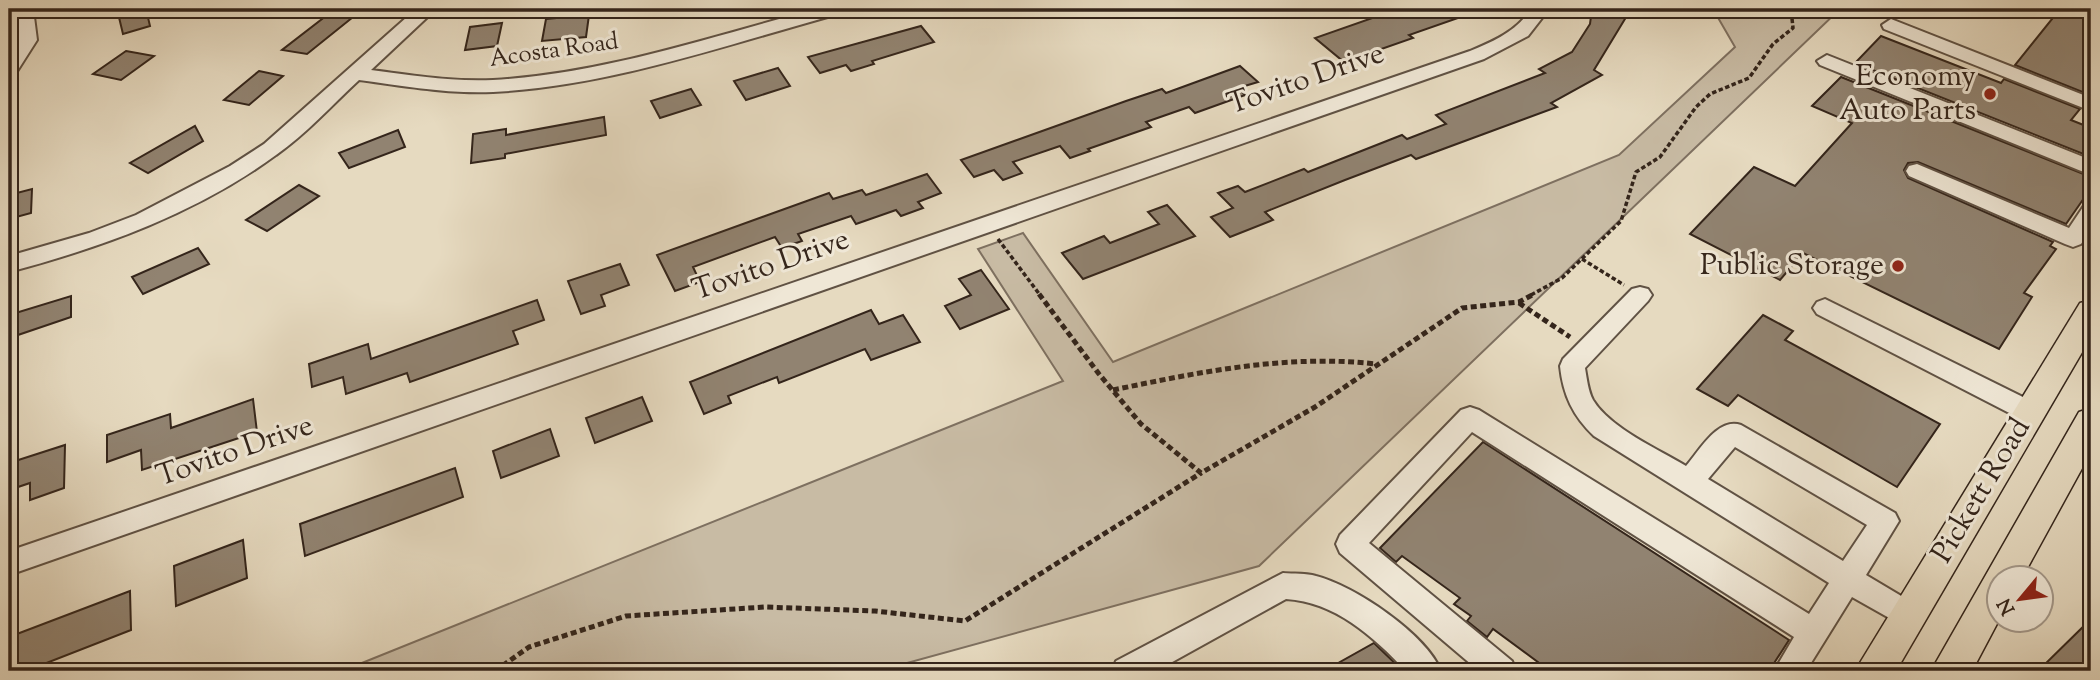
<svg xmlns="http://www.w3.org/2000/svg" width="2100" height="680" font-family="'Sorts Mill Goudy',serif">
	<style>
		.green { fill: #c8bba4; stroke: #7e7060; stroke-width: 2 }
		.building { fill: #918371; stroke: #34251b; stroke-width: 2 }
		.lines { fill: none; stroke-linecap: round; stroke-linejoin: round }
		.minor-casing { stroke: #605244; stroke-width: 4 }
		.major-casing { stroke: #34251b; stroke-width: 3 }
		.path-far1 { stroke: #34251b; stroke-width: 3.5; stroke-dasharray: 4.5 2.5; stroke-linecap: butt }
		.path { stroke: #34251b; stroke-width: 5; stroke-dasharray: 6 3.5; stroke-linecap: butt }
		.minor { fill: #efe7d6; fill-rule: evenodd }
		.major { fill: #e6dac0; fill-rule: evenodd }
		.poi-dot { fill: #8f2418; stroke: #efe7d6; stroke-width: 2.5 }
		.labels { text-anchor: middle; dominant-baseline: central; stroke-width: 6; stroke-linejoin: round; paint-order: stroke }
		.far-street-label { font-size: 24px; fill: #34251b; stroke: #efe7d6 }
		.poi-label { font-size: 30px; fill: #34251b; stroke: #efe7d6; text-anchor: end }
		.street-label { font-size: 30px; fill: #34251b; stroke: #efe7d6 }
	</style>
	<rect width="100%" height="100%" fill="#e6dac0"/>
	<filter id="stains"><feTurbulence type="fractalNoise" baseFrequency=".00286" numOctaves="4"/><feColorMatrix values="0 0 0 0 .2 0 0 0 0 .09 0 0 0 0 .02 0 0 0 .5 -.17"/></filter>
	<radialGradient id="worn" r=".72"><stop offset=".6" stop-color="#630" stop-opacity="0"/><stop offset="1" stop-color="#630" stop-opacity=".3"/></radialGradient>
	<path class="green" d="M1713,9H1840L1259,566L878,671H342L1063,381L978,249L1023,233L1113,362L1619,155L1735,47Z"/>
	<g class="building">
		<path d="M117,9H146L150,26L123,34Z"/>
		<path d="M335,9H363L307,54L282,50Z"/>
		<path d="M1398,9H1475V12L1409,35L1413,38L1344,62L1315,38Z"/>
		<path d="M1592,9H1631L1594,70L1602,75L1551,103L1557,107L1416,159L1411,155L1345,180L1265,212L1273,220L1230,237L1211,217L1233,208L1218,193L1238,186L1245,192L1304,169L1308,172L1402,135L1407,139L1446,124L1436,115L1545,73L1539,69L1572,52L1590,24Z"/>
		<path d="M2060,9H2091L2090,95L2015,65Z"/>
		<path d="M589,15L586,37L542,41L546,19Z"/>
		<path d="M502,23L497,46L465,50L470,27Z"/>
		<path d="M921,26L934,42L872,61L874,64L851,71L846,65L820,73L808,57Z"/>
		<path d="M1881,36L2001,83L2004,79L2080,109L2071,120L2091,128V157L1855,63Z"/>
		<path d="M126,51L154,56L121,80L93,74Z"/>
		<path d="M1240,66L1258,82L1238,88L1245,95L1195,113L1189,107L1146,122L1151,127L1088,149L1090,151L1070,158L1060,146L1013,162L1022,173L1003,180L994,170L974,177L961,160L1126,101L1162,89L1166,93Z"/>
		<path d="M778,68L790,86L746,100L734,81Z"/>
		<path d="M259,71L283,76L249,105L224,100Z"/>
		<path d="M1841,77L2091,177V188L2066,224L1918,162L1908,163L1904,170L1908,178L2053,242L2050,246L2056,249L2024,293L2032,297L1999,349L1803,253L1780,280L1690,234L1754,167L1795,186L1852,123L1812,106Z"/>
		<path d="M691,89L701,105L660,118L651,101Z"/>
		<path d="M604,117L606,135L505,154V158L471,163L473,134L506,129V135Z"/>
		<path d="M195,126L203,141L148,173L130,163Z"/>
		<path d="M398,130L405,147L349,168L339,153Z"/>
		<path d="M927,174L941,193L918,202L923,208L901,216L896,210L856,224L851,216L798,234L802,241L782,248L775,237L693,267L700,282L675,291L657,255L829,193L833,199L862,190L866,195Z"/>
		<path d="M299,185L319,196L267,231L246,220Z"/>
		<path d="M32,189L31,213L9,219V195Z"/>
		<path d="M1167,205L1195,236L1083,279L1062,253L1104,236L1110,243L1159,224L1148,212Z"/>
		<path d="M198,248L209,264L143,294L132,277Z"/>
		<path d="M620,264L629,285L601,295L605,306L581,314L568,281Z"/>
		<path d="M981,270L1009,309L960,329L945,306L971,295L959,279Z"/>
		<path d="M71,296V317L9,338V315Z"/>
		<path d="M537,300L544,320L513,331L518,344L410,382L407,373L346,394L343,377L312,387L309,364L368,344L371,359Z"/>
		<path d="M871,310L879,324L903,315L920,342L871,360L865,349L779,383L777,377L728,396L731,403L704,414L690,382Z"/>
		<path d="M1763,315L1793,331L1785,340L1940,424L1897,487L1738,395L1728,406L1697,389Z"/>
		<path d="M642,397L652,421L595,443L586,418Z"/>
		<path d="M253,399L257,432L142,470L141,450L107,462V435L170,414L171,428Z"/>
		<path d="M550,429L559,456L501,478L493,451Z"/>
		<path d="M1483,442L1789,640L1769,671H1550L1493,629L1487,637L1467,621L1471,616L1454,604L1460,598L1402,556L1396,562L1380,548Z"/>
		<path d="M65,445L64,488L30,500V483L9,490V463Z"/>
		<path d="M455,468L463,497L305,556L300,524Z"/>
		<path d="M243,540L247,578L176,606L174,566Z"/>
		<path d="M130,591L131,630L26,671H9V637Z"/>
		<path d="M2091,619V671H2038Z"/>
		<path d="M1374,643L1403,671H1324Z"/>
	</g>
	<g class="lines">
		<defs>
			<g id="minor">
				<path d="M15,9H33L37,40L16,73L9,75V55L19,40Z"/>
				<path d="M416,9H436L371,70C411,75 452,82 493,80C603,74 710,37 816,9H845L842,13C728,44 612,86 493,92C448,94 404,86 359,80C332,105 306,134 276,155C197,213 103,247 9,272V256L89,233L136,215L230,166L264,144Z"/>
				<path d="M1531,9H1549L1528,36L1484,59L9,575V551L1470,51C1494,41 1517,31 1531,9Z"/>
				<path d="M1958,9H1976C1972,16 1967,16 1960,14Z"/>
				<path d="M1891,19L2091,98V111L1884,29L1882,25Z"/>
				<path d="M1827,55L2091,160V175L1820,65L1817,61Z"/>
				<path d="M1917,164L2069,228L2083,207L2091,205V229L2081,244L2073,247L2065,244L1909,176L1906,171L1909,166Z"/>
				<path d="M1640,287L1648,289L1652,295L1648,301L1585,368C1587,379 1588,391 1593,400C1610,428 1658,449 1686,466C1700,450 1718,417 1741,425L1895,513L1899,521L1866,575L1918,606L1922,615L1918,624L1907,628L1852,597L1806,671H1774L1794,637L1472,432L1369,543L1512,661L1516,671H1479L1340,553L1336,544L1340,535L1461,410L1470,407L1479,410L1809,614L1829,583L1594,436C1573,416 1563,395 1560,366L1563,359L1632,289ZM1735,447L1867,525L1843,561L1708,479Z"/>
				<path d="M1825,299L2039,405L2043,412L2039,419L2030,422L2021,419L1817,314L1813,308L1817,302Z"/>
				<path d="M1283,573C1294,574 1306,573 1316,576C1355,586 1426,634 1441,671H1406C1373,636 1335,602 1286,599L1156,671H1112L1116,661Z"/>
			</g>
			<g id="major">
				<path d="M2091,300V337L1896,671H1855L2080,303Z"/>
				<path d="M2091,408V452L2022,578H1998L1999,620L1972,671H1931L2079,412Z"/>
			</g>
		</defs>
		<use href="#minor" class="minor-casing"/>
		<use href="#major" class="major-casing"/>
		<g class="path-far1">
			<path d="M998,239L1040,295"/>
			<path d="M1582,259L1624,285"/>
			<path d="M1531,295L1562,278L1621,221L1636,172L1660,157L1696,107L1710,94L1749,78L1773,44L1793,28L1791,9"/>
		</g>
		<g class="path">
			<path d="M1039,294L1099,374L1141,424L1201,473L1315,407L1462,308L1519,302L1534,294"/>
			<path d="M1519,303L1570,337"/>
			<path d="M1113,390C1200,372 1286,354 1376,364"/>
			<path d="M495,671L529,647L626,616L765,607L875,611L965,621L1201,473"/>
		</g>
		<use href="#minor" class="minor"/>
		<use href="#major" class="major"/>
	</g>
	<g class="poi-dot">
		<circle cx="1990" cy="94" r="7"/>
		<circle cx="1898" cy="266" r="7"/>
	</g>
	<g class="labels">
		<g class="far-street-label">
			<text transform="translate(554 51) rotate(-8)">Acosta Road</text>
		</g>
		<g class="poi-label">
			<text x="1976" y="77">Economy<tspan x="1976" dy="34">Auto Parts</tspan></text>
			<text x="1884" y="266">Public Storage</text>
		</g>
		<g class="street-label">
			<text transform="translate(1306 80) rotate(-19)">Tovito Drive</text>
			<text transform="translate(771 266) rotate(-19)">Tovito Drive</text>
			<text transform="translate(235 452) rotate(-19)">Tovito Drive</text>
			<text transform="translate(1982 491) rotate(-59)">Pickett Road</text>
		</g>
	</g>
	<rect width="2100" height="680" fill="none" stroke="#e6dac0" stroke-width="35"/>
	<rect x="10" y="10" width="2079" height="659" fill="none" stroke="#34251b" stroke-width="3.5"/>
	<rect x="18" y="18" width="2065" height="645" fill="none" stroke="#34251b" stroke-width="2"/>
	<g transform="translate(2020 599) rotate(241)"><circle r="33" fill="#efe7d6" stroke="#a4998b" stroke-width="2"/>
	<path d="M0-5L12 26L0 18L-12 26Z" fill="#8f2418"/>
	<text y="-10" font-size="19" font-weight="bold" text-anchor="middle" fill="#34251b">N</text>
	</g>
	<rect width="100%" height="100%" filter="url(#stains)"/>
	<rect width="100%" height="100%" fill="url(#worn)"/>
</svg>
